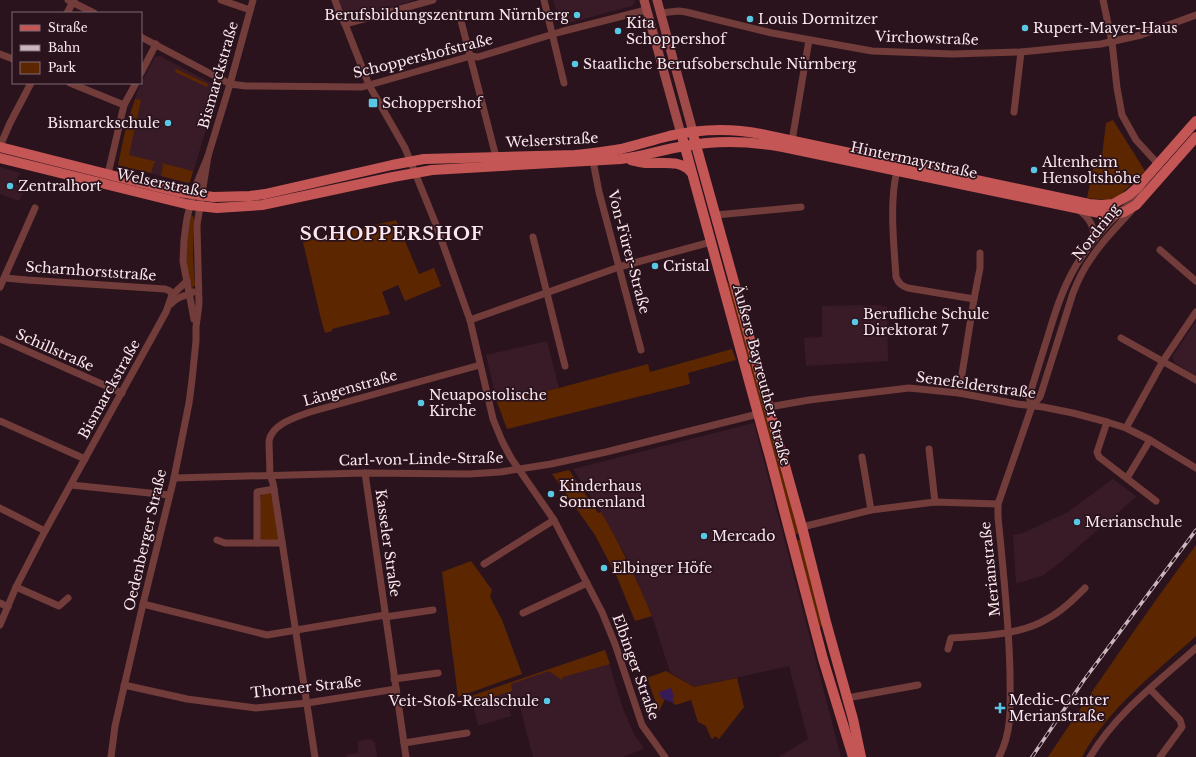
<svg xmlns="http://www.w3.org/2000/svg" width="1196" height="757" font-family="'Libre Baskerville',serif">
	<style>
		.built { fill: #391b27 }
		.green { fill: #5c2700 }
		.water { fill: #371b59 }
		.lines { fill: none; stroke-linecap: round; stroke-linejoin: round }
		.minor { stroke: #713c3a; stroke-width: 7 }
		.secondary { stroke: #a04b49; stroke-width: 9 }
		.primary { stroke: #c45655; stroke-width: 10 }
		.rail-casing { stroke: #cab7bd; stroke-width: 3.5 }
		.rail { stroke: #2b131d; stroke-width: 2; stroke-dasharray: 6; stroke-linecap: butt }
		.poi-dot { fill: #59c8e5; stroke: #2b131d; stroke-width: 1.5 }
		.labels { text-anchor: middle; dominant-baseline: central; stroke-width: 3.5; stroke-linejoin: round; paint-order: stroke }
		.poi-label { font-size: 14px; fill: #fae8ee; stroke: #2b131d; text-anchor: start }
		.street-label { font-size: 14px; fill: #fae8ee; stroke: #2b131d }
		.district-label { font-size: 18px; font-weight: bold; letter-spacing: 1px; fill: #fae8ee; stroke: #2b131d }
	</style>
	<rect width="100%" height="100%" fill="#2b131d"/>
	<g class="built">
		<path d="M338,0H415L344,20Z"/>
		<path d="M553,0H634L635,2L632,6L561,25Z"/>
		<path d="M160,56L215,85L213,89L218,90L190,182L188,183L118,165L131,110L140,85L155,57Z"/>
		<path d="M0,167L20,173L15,184L25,188L19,201L0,194Z"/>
		<path d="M878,305L887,307L888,361L806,366L804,338L822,337V306Z"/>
		<path d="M1196,321V376L1175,363L1172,357Z"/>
		<path d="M547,341L559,388L497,402L486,355Z"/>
		<path d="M754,423L841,757H779L808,739L789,666L694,687L670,672L652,616L627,558L601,512L573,469Z"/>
		<path d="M1113,479L1136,496V497L1063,560L1044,575L1023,582L1016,583L1013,535L1023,533L1068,512Z"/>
		<path d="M605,650L623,709L634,734L643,747V749L623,757H533L520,707L509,709L511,716L478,726L471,696Z"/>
		<path d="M371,739L375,743L377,757H347L346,755L358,753V741Z"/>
	</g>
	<g class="green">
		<path d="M176,69L208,84L207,87L175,72Z"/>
		<path d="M135,99L141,100L136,123L135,121L129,118Z"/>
		<path d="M1113,120L1145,171L1119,196L1108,200L1087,198L1094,164H1101L1106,123Z"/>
		<path d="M126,127L133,128L135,127L129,155L157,162L154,163L151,173L118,165Z"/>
		<path d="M161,163L193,171L190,182L188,183L161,176L163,166Z"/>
		<path d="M191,215L193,216L194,220L193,257L195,285L192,288L186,263V249Z"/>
		<path d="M396,220L419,274L434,268L441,286L405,301L398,285L382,292L390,314L332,329V331L325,333L321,319L303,242Z"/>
		<path d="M726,281L728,282L736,300L800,533L793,535Z"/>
		<path d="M732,349L736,360L688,373L690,384L507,429L497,402L559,388L648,364L650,372Z"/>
		<path d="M569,470L598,513L601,512C621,546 637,580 652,616L635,621L617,577L595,535L552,474Z"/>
		<path d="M262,493H271L279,538L278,540H261L260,538V501Z"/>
		<path d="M802,539L822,626L820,627H818L795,541Z"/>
		<path d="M1196,545V636C1155,673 1109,707 1082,757H1048C1096,685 1145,614 1196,545Z"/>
		<path d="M471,561L492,590L490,597L502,620L522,674L458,697L442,572Z"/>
		<path d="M605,650L610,664L563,677L562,680L549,671L511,684L512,691L473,703L471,696Z"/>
		<path d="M666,671L694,687L737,678L744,707L719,739L715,736L713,739L711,738L706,726L698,722L691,700L676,705L673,703L674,701L661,698L665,699L659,711L647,678Z"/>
	</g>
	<path class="water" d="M671,688L674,697L672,700L674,701L673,703L661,698L659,692Z"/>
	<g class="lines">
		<g class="minor">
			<path d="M68,0L94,13"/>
			<path d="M221,0L250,10"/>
			<path d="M335,0L341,17L345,24L369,85L405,148L435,222L470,320L493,419L502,441L511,458L554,520L602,612L615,644L642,725L665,757"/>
			<path d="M544,0L564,83"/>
			<path d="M1103,0L1112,42L1117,88L1122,115L1136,140L1158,164"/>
			<path d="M67,13L74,0"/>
			<path d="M459,13L496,157"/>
			<path d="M660,13L679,11L686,12L772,33L872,51L952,54L1021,52L1101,44L1141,35L1196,15"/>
			<path d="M345,24L433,0"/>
			<path d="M141,37L230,84L246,86L362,87L471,56L478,57L560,32L646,10"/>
			<path d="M0,54L13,59"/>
			<path d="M141,73L156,44"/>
			<path d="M70,83L124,105"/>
			<path d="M1014,112L1021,52"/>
			<path d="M792,141L809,40"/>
			<path d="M0,146L10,123L31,83"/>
			<path d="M593,161L599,192L641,350"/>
			<path d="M897,171C889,202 894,246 896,277C899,284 902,286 908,288L974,299L959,393"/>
			<path d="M108,174L124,105L136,83"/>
			<path d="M1078,209C1089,218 1096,227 1093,241"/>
			<path d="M716,215L801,207"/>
			<path d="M533,237L565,366"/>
			<path d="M1160,250L1196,281"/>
			<path d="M5,278L27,280L165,289L170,291L172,295"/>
			<path d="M0,287L35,208"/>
			<path d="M974,299L980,268V253"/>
			<path d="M171,304C180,294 184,298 193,292"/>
			<path d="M194,319L183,261L184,240L187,218L194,190L208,156L230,84L253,0"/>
			<path d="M470,320L619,267L711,242"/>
			<path d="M1121,338L1196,380"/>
			<path d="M0,339L122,393"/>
			<path d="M1032,406L1029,397C1035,377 1041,358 1047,339C1056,309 1065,280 1083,255C1090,244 1099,234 1108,224C1120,211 1135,202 1142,185"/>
			<path d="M769,407L809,400L909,388L959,393L1017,404L1043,407L1073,413L1107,422L1126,428L1150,440L1196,468"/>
			<path d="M0,421L85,459"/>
			<path d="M1107,422L1097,452L1099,457L1156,501"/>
			<path d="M1126,428L1163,361L1196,312"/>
			<path d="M929,449L935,502"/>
			<path d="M862,457L871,510"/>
			<path d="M365,473L406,757"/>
			<path d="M174,478L365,473L469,474L500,472L551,464L606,452L758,414"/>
			<path d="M1127,478L1150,440"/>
			<path d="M71,485L169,495"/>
			<path d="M0,508L45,531"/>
			<path d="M802,527L871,510L935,502L998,504"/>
			<path d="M217,540L225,543H282"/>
			<path d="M257,543V492L274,489"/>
			<path d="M484,564L554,520"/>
			<path d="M16,587L59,606L68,598"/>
			<path d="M0,603L8,607"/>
			<path d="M143,604L267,635L385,615"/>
			<path d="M523,613L587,583"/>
			<path d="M385,617L433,610"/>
			<path d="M0,625L16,587L45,531L166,312L172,295L187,281"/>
			<path d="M948,649L951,638C981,636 1021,635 1047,619C1062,611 1074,599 1085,588"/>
			<path d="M394,679L438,673"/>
			<path d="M124,685L187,699L256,708L307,703L396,689"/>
			<path d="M1150,689L1180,720L1182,727L1160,757"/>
			<path d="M847,698L918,685"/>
			<path d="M404,743L467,733"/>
			<path d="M111,757L115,726L143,604L174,478L189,403L192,380L196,341V327L199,304L197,225L208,156"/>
			<path d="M315,757L273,483L270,475L269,441C272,424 296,417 310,412L480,365"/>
			<path d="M999,757C1013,730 1010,703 1010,673C1009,621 1003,569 998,517V504L1032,406L1040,397L1073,293C1078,280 1084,268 1092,257C1103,240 1118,226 1131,211"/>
			<path d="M1090,757C1116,713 1158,682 1196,648"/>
		</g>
		<g class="secondary">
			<path d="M644,0L681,134"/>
			<path d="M657,0L693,132"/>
		</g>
		<g class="primary">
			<path d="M694,138L802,527L826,622L853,719L861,757"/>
			<path d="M683,140L771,461L823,659L853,757"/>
			<path d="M0,147L178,192L213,197L250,196L265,194L392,165L424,159L575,155C591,153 606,152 621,149C637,145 653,140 669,136C700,129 730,128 761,134L1089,204L1102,205L1113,204L1129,195L1137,188L1196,121"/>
			<path d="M0,158L190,205L217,208L262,205L393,177L432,170L621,159C643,157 663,149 685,146C717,140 750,141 783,147L1109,215L1124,212L1136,205L1196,137"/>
			<path d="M631,160C636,161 642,163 647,163C662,164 680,159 691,172"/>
		</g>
		<defs>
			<path id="rail" d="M1032,757L1084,680L1196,530"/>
		</defs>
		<use href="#rail" class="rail-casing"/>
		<use href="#rail" class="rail"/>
	</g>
	<g class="poi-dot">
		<circle cx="577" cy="15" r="4"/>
		<circle cx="750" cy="19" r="4"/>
		<circle cx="1025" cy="28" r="4"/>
		<circle cx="618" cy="31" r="4"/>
		<circle cx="575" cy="64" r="4"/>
		<rect x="368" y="98" width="10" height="10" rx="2"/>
		<circle cx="168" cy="123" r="4"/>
		<circle cx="1034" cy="170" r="4"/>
		<circle cx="10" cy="186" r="4"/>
		<circle cx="655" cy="266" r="4"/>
		<circle cx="855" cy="322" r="4"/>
		<circle cx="421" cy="403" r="4"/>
		<circle cx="551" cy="494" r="4"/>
		<circle cx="1077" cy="522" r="4"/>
		<circle cx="704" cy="536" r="4"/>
		<circle cx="604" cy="568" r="4"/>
		<circle cx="547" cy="701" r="4"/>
		<path d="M998 702h4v4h4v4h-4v4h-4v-4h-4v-4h4z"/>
	</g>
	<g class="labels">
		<g class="poi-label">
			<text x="569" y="15" text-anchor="end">Berufsbildungszentrum Nürnberg</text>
			<text x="758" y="19">Louis Dormitzer</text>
			<text x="626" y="23">Kita<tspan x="626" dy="16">Schoppershof</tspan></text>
			<text x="1033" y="28">Rupert-Mayer-Haus</text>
			<text x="583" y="64">Staatliche Berufsoberschule Nürnberg</text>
			<text x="382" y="103">Schoppershof</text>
			<text x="160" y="123" text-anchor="end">Bismarckschule</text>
			<text x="1042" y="162">Altenheim<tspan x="1042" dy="16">Hensoltshöhe</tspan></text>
			<text x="18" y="186">Zentralhort</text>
			<text x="663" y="266">Cristal</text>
			<text x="863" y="314">Berufliche Schule<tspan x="863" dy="16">Direktorat 7</tspan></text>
			<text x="429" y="395">Neuapostolische<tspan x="429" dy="16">Kirche</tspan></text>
			<text x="559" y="486">Kinderhaus<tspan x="559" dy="16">Sonnenland</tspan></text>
			<text x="1085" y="522">Merianschule</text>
			<text x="712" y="536">Mercado</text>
			<text x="612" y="568">Elbinger Höfe</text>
			<text x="1009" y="700">Medic-Center<tspan x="1009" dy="16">Merianstraße</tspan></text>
			<text x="539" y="701" text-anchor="end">Veit-Stoß-Realschule</text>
		</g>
		<g class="street-label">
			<text transform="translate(927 38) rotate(2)">Virchowstraße</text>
			<text transform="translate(423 56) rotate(-14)">Schoppershofstraße</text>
			<text transform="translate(218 75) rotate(-74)">Bismarckstraße</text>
			<text transform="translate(552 140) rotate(-3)">Welserstraße</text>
			<text transform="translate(914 160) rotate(12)">Hintermayrstraße</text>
			<text transform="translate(162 183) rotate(12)">Welserstraße</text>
			<text transform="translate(1096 232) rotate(-52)">Nordring</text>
			<text transform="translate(629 252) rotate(75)">Von-Fürer-Straße</text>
			<text transform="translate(91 271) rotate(4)">Scharnhorststraße</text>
			<text transform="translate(55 350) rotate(24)">Schillstraße</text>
			<text transform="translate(762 375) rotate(75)">Äußere Bayreuther Straße</text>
			<text transform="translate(976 385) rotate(8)">Senefelderstraße</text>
			<text transform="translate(350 388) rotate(-16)">Längenstraße</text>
			<text transform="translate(109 389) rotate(-61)">Bismarckstraße</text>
			<text transform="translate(421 459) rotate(-1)">Carl-von-Linde-Straße</text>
			<text transform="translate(145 540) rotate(-77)">Oedenberger Straße</text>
			<text transform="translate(388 543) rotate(82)">Kasseler Straße</text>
			<text transform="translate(990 569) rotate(-96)">Merianstraße</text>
			<text transform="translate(636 667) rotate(70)">Elbinger Straße</text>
			<text transform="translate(306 687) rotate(-6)">Thorner Straße</text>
		</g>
		<g class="district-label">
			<text x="392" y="234">SCHOPPERSHOF</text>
		</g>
	</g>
	<rect x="12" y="12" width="130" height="72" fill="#2b131d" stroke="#7e6871"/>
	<rect x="20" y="25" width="20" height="6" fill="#c45655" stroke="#7e6871"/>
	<text x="48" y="32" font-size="12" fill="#fae8ee">Straße</text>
	<rect x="20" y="45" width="20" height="6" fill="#cab7bd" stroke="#7e6871"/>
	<text x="48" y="52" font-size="12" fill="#fae8ee">Bahn</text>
	<rect x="20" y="62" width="20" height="12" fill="#5c2700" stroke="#7e6871"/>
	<text x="48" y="72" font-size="12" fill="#fae8ee">Park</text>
</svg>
